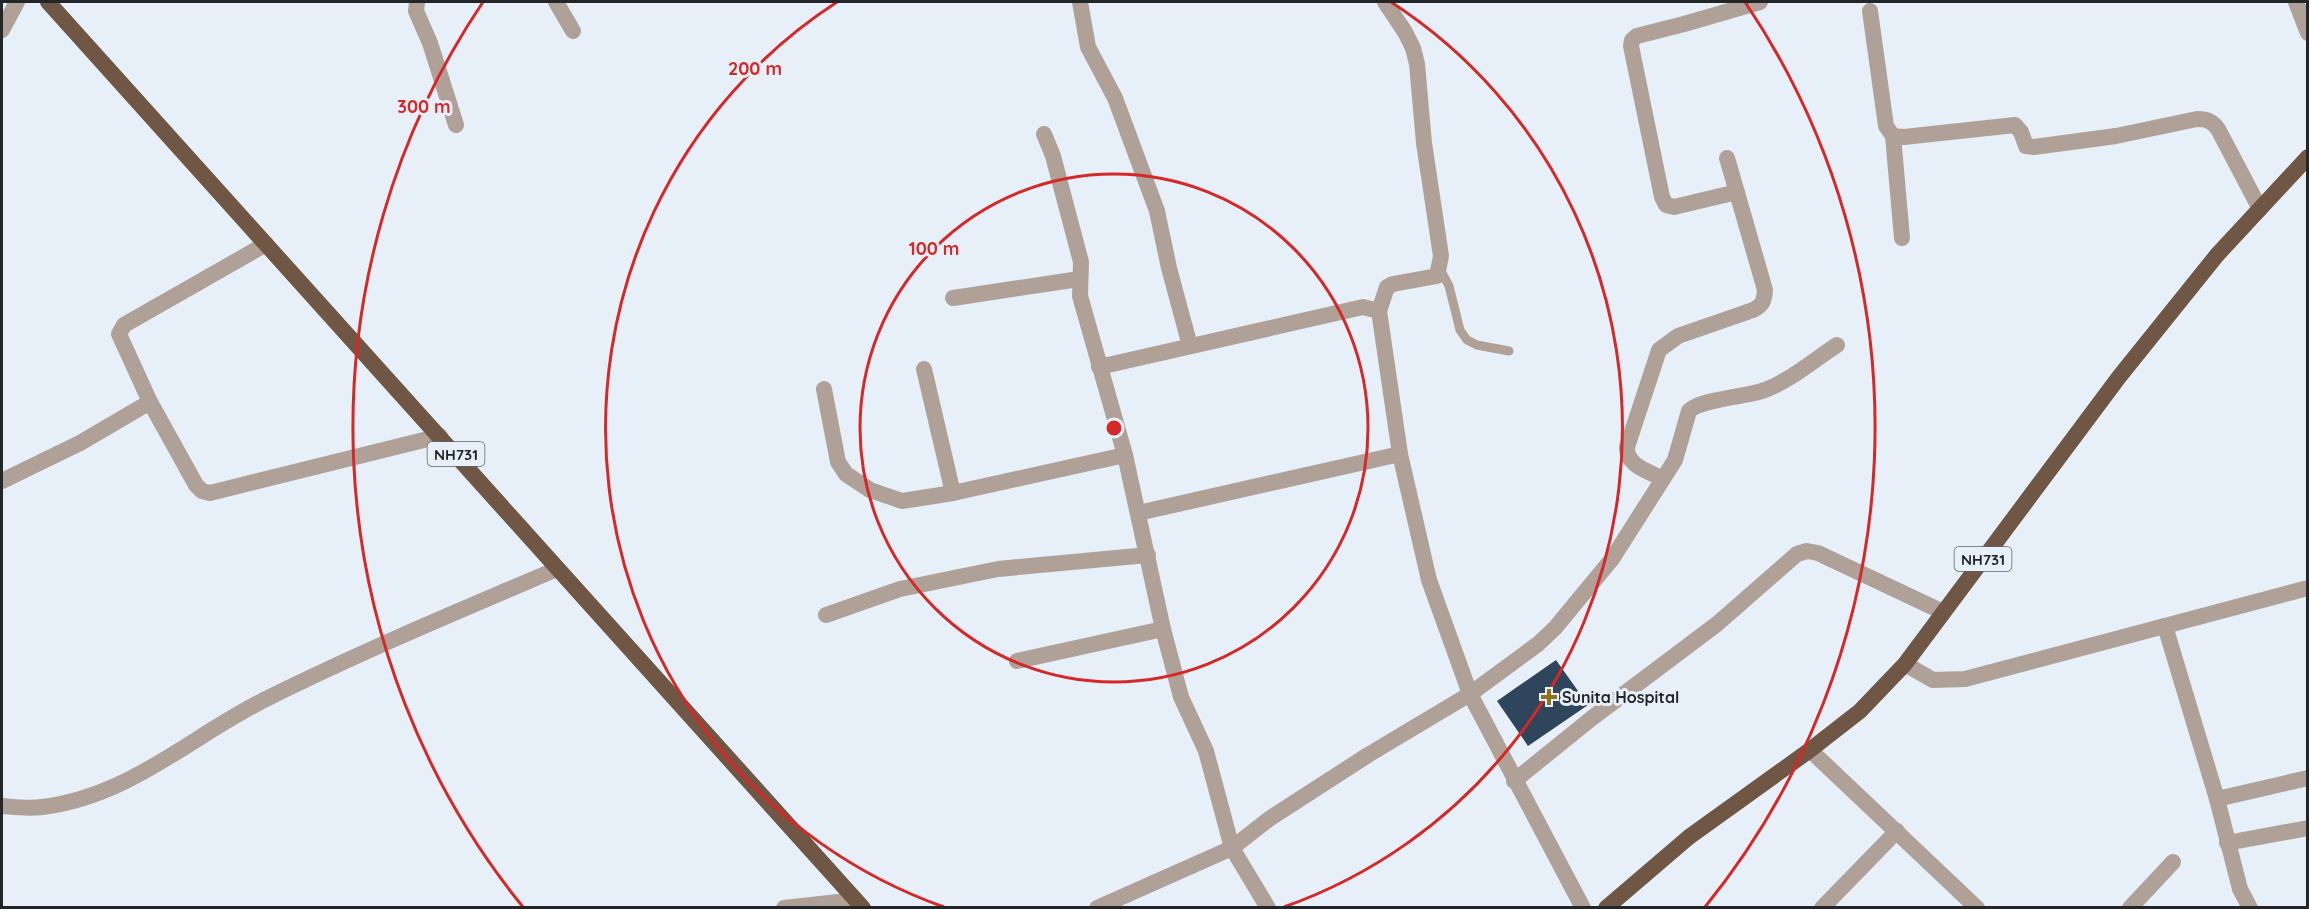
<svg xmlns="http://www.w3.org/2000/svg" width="2309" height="909" font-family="Quicksand,sans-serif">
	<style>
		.building { fill: #2e455b }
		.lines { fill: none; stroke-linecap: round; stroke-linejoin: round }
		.service { stroke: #b0a198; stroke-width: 9 }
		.minor { stroke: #b0a198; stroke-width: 16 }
		.trunk { stroke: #705644; stroke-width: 16 }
		.ring { fill: none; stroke: #d62828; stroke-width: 3 }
		.poi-dot { fill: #8e7318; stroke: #e7f0f9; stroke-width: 2 }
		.labels { text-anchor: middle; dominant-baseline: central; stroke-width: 6; stroke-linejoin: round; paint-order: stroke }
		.shield { fill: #e7f0f9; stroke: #5e6367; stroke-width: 1.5 }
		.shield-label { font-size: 15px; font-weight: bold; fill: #232629 }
		.poi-label { font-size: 16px; font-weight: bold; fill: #232629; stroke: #e7f0f9; text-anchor: start }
		.centre { fill: #d62828; stroke: #e7f0f9; stroke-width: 3 }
		.ring-label { font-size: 18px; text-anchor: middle; font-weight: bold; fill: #d62828; stroke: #e7f0f9; stroke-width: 6; stroke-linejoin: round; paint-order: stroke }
	</style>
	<rect width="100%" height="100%" fill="#e7f0f9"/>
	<path class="building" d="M1556,660L1588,705L1528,746L1497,701Z"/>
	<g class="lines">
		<path class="service" d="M1440,269L1449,286L1460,330L1467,340L1477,345L1509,351"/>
		<g class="minor">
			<path d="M417,2L416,11L430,43L456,125"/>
			<path d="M556,2L573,31"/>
			<path d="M1080,2L1088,47L1115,98L1157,211L1169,268L1190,346"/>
			<path d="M2296,2L2308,33"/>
			<path d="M1870,11L1886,126L1893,136L1904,137L2015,125L2021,132L2026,146L2034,147L2116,136L2197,119C2207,119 2212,121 2218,129L2260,209"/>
			<path d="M2,30L17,2"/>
			<path d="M1044,134L1053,156L1081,262L1080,296L1125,455L1163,629L1181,697L1206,751L1232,848L1268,908"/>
			<path d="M1893,136L1902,238"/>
			<path d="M1737,192L1674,207L1666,205L1662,197L1631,46L1632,40L1637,36L1684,24L1760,2"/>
			<path d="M266,244L124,325L119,334L150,402L196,485L202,491L210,493L440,436"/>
			<path d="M953,298L1079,279"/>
			<path d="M1379,311L1387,287L1393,284L1437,276L1441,256L1424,143L1417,64L1413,48L1405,32L1385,2"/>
			<path d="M1099,367L1363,307L1379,311L1400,454L1429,580L1470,694L1583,908"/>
			<path d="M924,369L953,493"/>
			<path d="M824,389L838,462L846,474L870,490L902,501L953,493L1125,455"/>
			<path d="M1663,479C1649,471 1626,466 1627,447L1659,350L1678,336L1753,310C1763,305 1764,301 1765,290L1727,158"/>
			<path d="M2,481L80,443L150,402"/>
			<path d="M1138,513L1400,454"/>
			<path d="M826,615L900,589L998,569L1148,555"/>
			<path d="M2165,626L2217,799L2240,889L2250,908"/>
			<path d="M1017,661L1163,629"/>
			<path d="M1905,664L1933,680L1965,679L2308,588"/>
			<path d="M1810,750L1977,908"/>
			<path d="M1514,781L1592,718L1717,624L1797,554L1807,551L1818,553L1943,612"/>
			<path d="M2217,799L2308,778"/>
			<path d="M2,806C15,807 29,809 42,807C132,796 193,734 270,697C365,650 461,610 557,569"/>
			<path d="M2227,843L2308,828"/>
			<path d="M784,908L856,900"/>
			<path d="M1097,908L1232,848L1269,819L1368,755L1470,694L1538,644L1555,628L1612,559L1675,460L1689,411C1700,399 1747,397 1765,390C1791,380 1814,360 1837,345"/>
			<path d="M1822,908L1897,831"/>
			<path d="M2130,908L2173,862"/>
		</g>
		<g class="trunk">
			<path d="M48,2L863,908"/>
			<path d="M1606,908L1689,837L1810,750L1860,711L1905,664L2119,377L2217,255L2308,157"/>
		</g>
	</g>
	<g class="ring">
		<circle cx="1114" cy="428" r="254"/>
		<path d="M944 907A508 508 0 0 1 837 2M1391 2A508 508 0 0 1 1284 907"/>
		<path d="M523 907A761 761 0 0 1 483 2M1745 2A761 761 0 0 1 1705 907"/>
	</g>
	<path class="poi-dot" d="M1546 688h6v6h6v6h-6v6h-6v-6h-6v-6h6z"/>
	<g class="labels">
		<g class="shield">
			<rect x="427.5" y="442" width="57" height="24" rx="4.5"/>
			<rect x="1954.5" y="547" width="57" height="24" rx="4.5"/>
		</g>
		<g class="shield-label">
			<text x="456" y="454">NH731</text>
			<text x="1983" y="559">NH731</text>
		</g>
		<g class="poi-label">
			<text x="1562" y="697">Sunita Hospital</text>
		</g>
	</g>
	<circle cx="1114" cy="428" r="9" class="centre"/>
	<g class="ring-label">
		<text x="755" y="75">200 m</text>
		<text x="424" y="113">300 m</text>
		<text x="934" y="255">100 m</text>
	</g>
	<rect width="2309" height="909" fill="none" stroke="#232629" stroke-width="6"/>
</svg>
